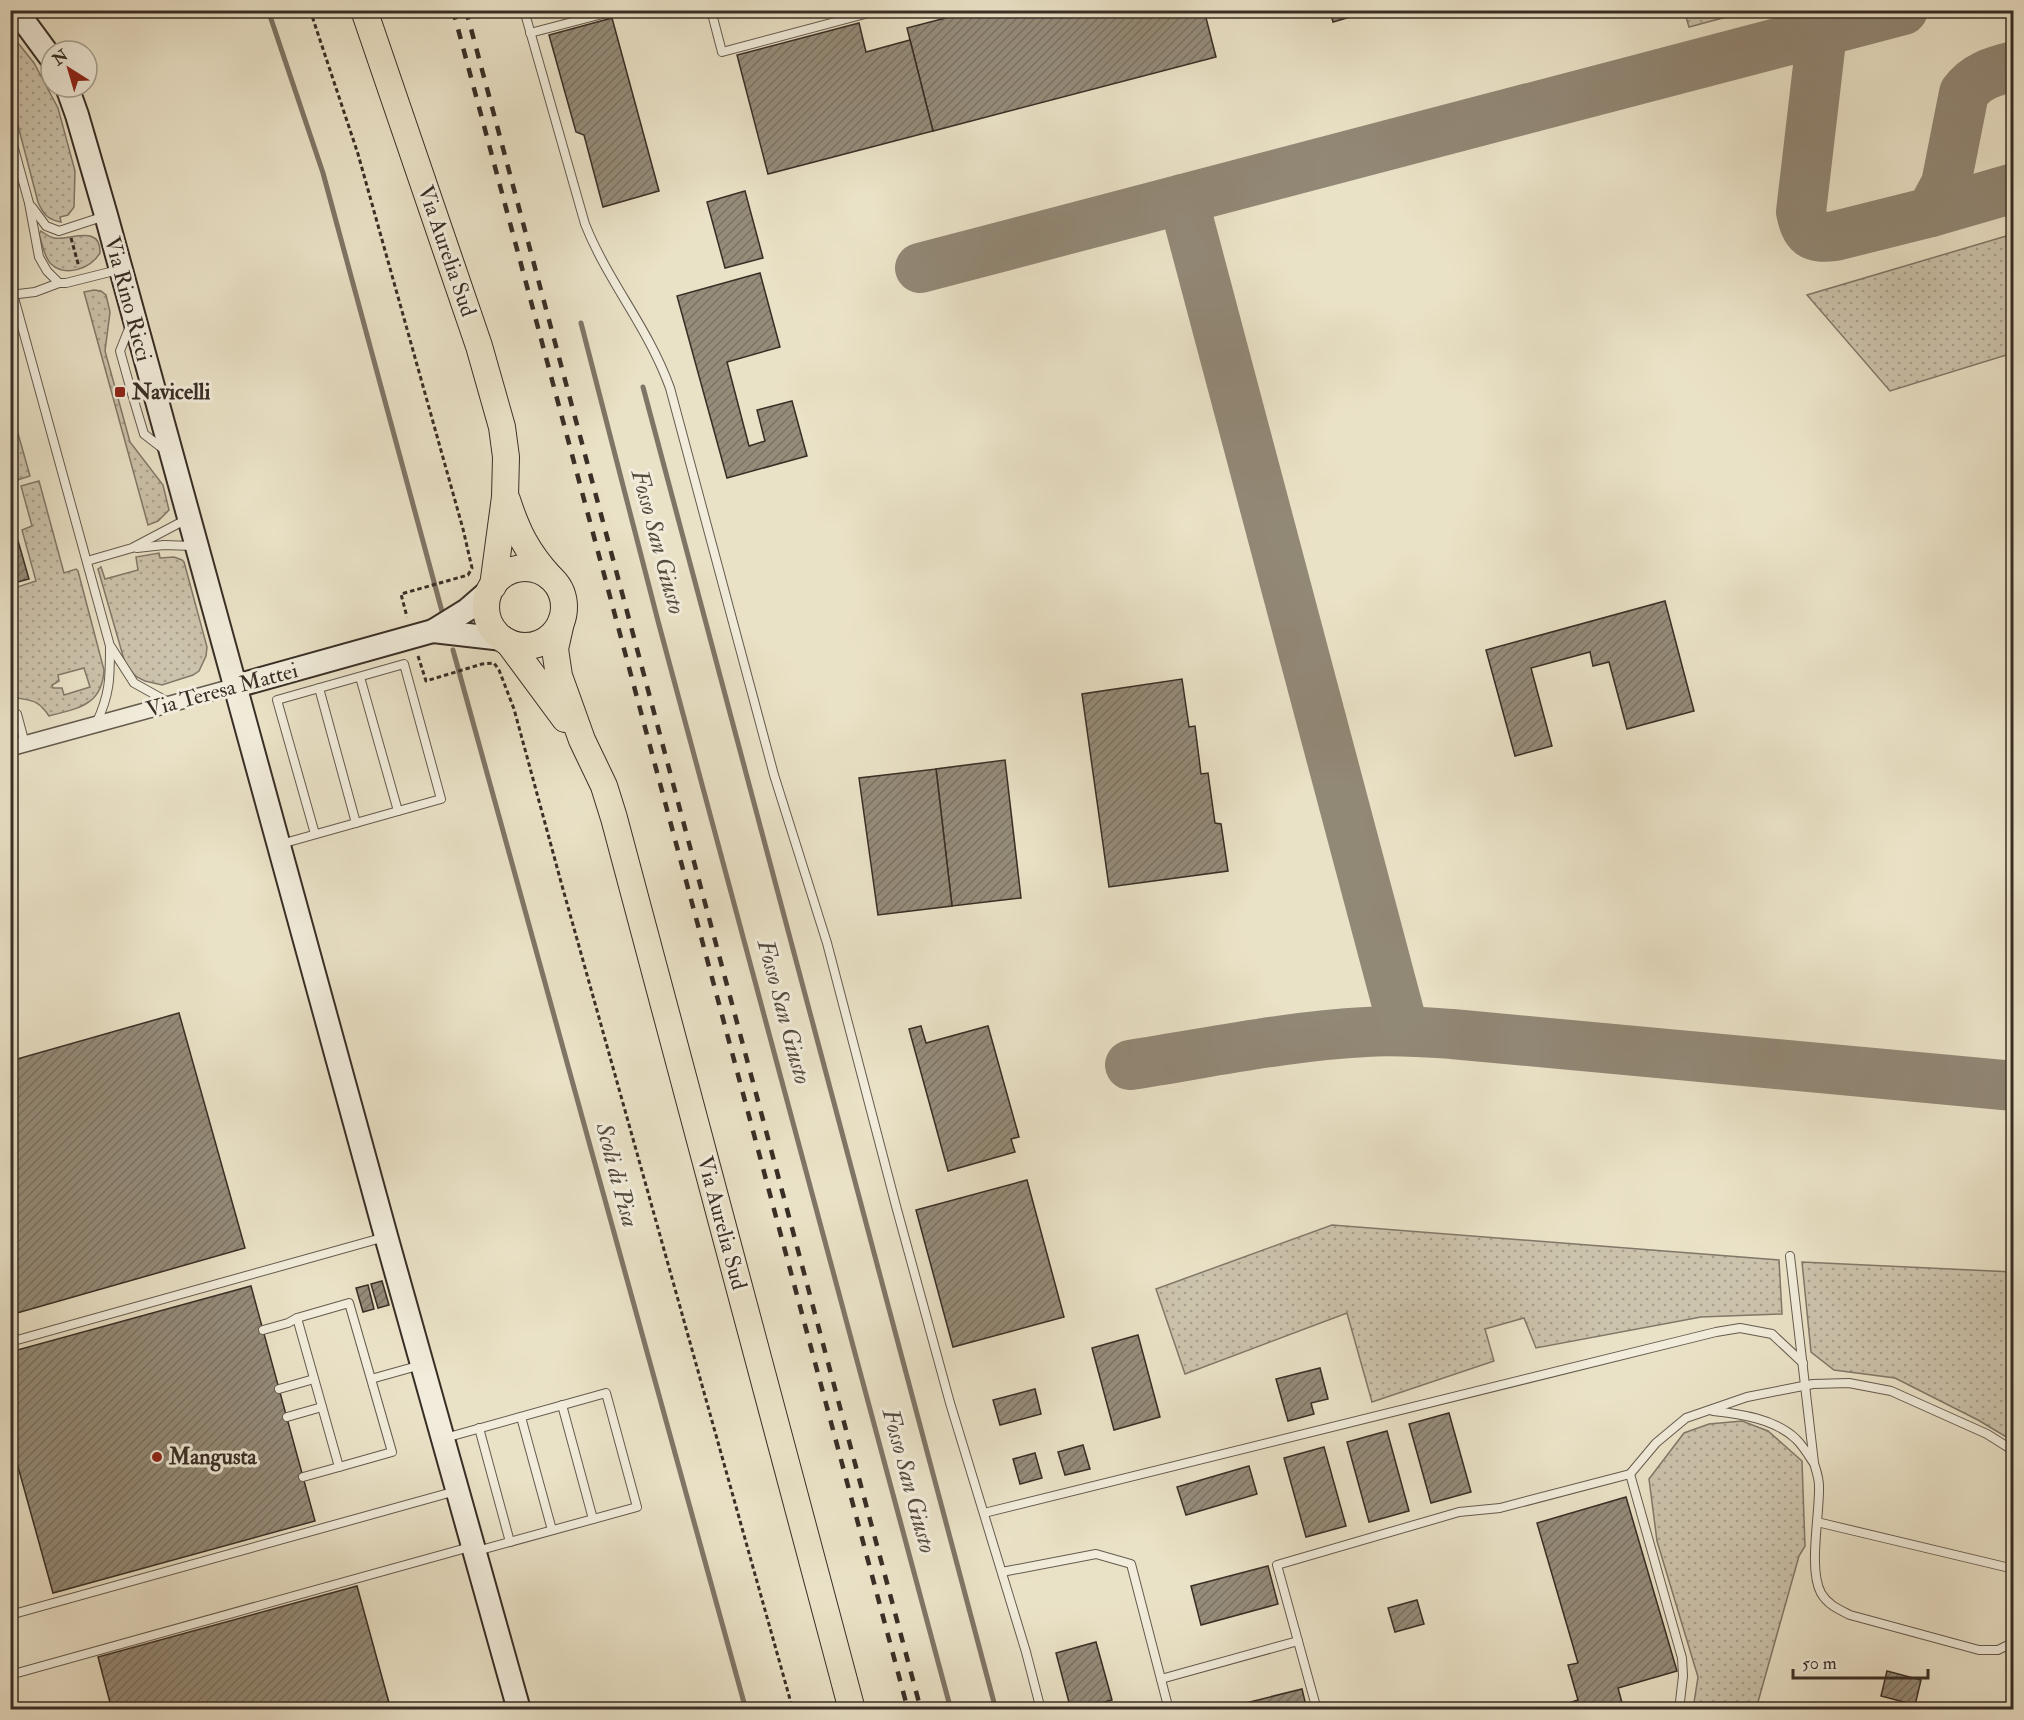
<svg xmlns="http://www.w3.org/2000/svg" width="2024" height="1720" font-family="'IM FELL Double Pica',serif">
	<style>
		.grass { fill: url(#grass-dots); stroke: #827869; stroke-width: 1.5; fill-rule: evenodd }
		.lines { fill: none; stroke-linecap: round; stroke-linejoin: round }
		.stream { stroke: #7f7566; stroke-width: 5 }
		.taxiway { stroke: #928876; stroke-width: 50 }
		.building { fill: url(#building-hatch); stroke: #392e26; stroke-width: 1.5 }
		.lane-casing { stroke: #655b4e; stroke-width: 10 }
		.street-casing { stroke: #655b4e; stroke-width: 18 }
		.secondary-casing { stroke: #392e26; stroke-width: 26 }
		.primary-casing { stroke: #392e26; stroke-width: 28 }
		.path { stroke: #392e26; stroke-width: 3; stroke-dasharray: 4.5 3; stroke-linecap: butt }
		.lane { stroke: #f1ecdb; stroke-width: 8 }
		.street { stroke: #f1ecdb; stroke-width: 15 }
		.secondary { stroke: #f1ecdb; stroke-width: 22 }
		.primary { stroke: #eae2c7; stroke-width: 26 }
		.rail { stroke: #392e26; stroke-width: 4.5; stroke-dasharray: 10 10; stroke-linecap: butt }
		.poi-dot { fill: #8f2418; stroke: #f1ecdb; stroke-width: 2 }
		.labels { text-anchor: middle; dominant-baseline: central; stroke-width: 6; stroke-linejoin: round; paint-order: stroke }
		.street-label { font-size: 22px; fill: #392e26; stroke: #f1ecdb }
		.poi-label { font-size: 22px; font-weight: bold; fill: #392e26; stroke: #f1ecdb; text-anchor: start }
		.water-label { font-size: 24px; font-style: italic; fill: #564c40; stroke: #f1ecdb }
	</style>
	<defs>
		<pattern id="grass-dots" width="8" height="8" patternUnits="userSpaceOnUse" patternTransform="scale(1.5)"><rect width="8" height="8" fill="#ccc3ac"/><path d="M2 2h.1M6 6h.1" fill="none" stroke="#a79f8c" stroke-width="1.8" stroke-linecap="round"/></pattern>
		<pattern id="building-hatch" width="6" height="6" patternUnits="userSpaceOnUse" patternTransform="scale(1.5)"><rect width="6" height="6" fill="#958c7a"/><path d="M-1 1l2-2M0 6l6-6M5 7l2-2" fill="none" stroke="#7b7364"/></pattern>
	</defs>
	<rect width="100%" height="100%" fill="#eae2c7"/>
	<filter id="stains"><feTurbulence type="fractalNoise" baseFrequency=".00333" numOctaves="4"/><feColorMatrix values="0 0 0 0 .2 0 0 0 0 .09 0 0 0 0 .02 0 0 0 .5 -.17"/></filter>
	<radialGradient id="worn" r=".72"><stop offset=".6" stop-color="#630" stop-opacity="0"/><stop offset="1" stop-color="#630" stop-opacity=".3"/></radialGradient>
	<g class="grass">
		<path d="M1684,10H1749V11L1689,27Z"/>
		<path d="M10,33L34,63L58,108L75,171L74,207L68,215L60,217L61,222C48,220 43,214 38,202L11,99Z"/>
		<path d="M41,231C45,234 49,237 54,238C69,241 101,223 100,253C91,268 66,278 51,264C44,257 42,243 39,234Z"/>
		<path d="M2013,234V353L1890,391L1807,295Z"/>
		<path d="M94,290L101,291L106,295L110,312L105,351L130,442L163,485L169,510L158,521L148,525L84,292Z"/>
		<path d="M10,405L30,476L11,482H10Z"/>
		<path d="M39,481L64,573L76,569L78,571L104,670C102,706 78,708 49,716C36,696 28,702 10,696L11,589L36,581L22,530L32,526L21,486ZM84,668L90,687L64,695L62,688H53L52,685L59,681L58,675Z"/>
		<path d="M159,553L160,558L174,557L182,560L184,562L207,647L206,656L199,671L193,675L162,685L145,681L135,676L125,663L98,569L101,567L105,579L138,570L136,557Z"/>
		<path d="M1332,1225L1779,1260L1782,1314L1701,1317L1536,1348L1524,1318L1485,1329L1494,1361L1372,1402L1347,1313L1185,1374L1156,1289Z"/>
		<path d="M1802,1262L2013,1272V1441L1978,1420L1895,1378L1834,1370L1811,1352Z"/>
		<path d="M1742,1421L1768,1431L1802,1461L1805,1546L1799,1556L1756,1709H1693L1698,1677L1657,1541L1649,1479L1684,1433L1709,1424Z"/>
	</g>
	<g class="lines">
		<g class="stream">
			<path d="M268,10L323,173L443,615"/>
			<path d="M581,323L658,621L951,1710"/>
			<path d="M643,387L996,1710"/>
			<path d="M453,650L746,1710"/>
		</g>
		<g class="taxiway">
			<path d="M1822,32L1801,212C1806,234 1811,239 1835,236L1931,212L1946,184L1964,93C1976,76 1994,71 2014,66"/>
			<path d="M1183,199L1404,1031"/>
			<path d="M1931,212L2014,188"/>
			<path d="M920,268L1903,10"/>
			<path d="M1130,1065C1208,1053 1287,1036 1366,1032C1395,1030 1423,1032 1452,1034L2014,1086"/>
		</g>
	</g>
	<g class="building">
		<path d="M976,10H1204L1216,57L933,131L907,28Z"/>
		<path d="M1330,10H1374L1333,22Z"/>
		<path d="M612,18L659,191L603,207L584,135L576,132L549,35Z"/>
		<path d="M859,23L866,52L910,40L933,131L768,174L737,55Z"/>
		<path d="M745,191L763,258L725,268L707,202Z"/>
		<path d="M760,273L780,347L727,362L749,446L765,441L757,410L792,401L807,456L727,478L677,296Z"/>
		<path d="M10,513L29,579L10,584Z"/>
		<path d="M1665,601L1694,711L1627,729L1609,662L1593,666L1590,652L1531,668L1552,746L1515,756L1486,650Z"/>
		<path d="M1182,679L1189,727L1195,726L1201,774L1208,773L1215,823L1221,824L1228,871L1109,887L1082,694Z"/>
		<path d="M1005,760L1021,898L952,906L936,769Z"/>
		<path d="M936,769L952,906L878,915L859,778Z"/>
		<path d="M179,1013L245,1248L10,1315V1061Z"/>
		<path d="M921,1026L926,1043L988,1026L1019,1137L1011,1139L1015,1152L948,1171L909,1029Z"/>
		<path d="M1027,1180L1064,1317L953,1347L916,1210Z"/>
		<path d="M382,1281L389,1305L378,1308L371,1284Z"/>
		<path d="M368,1285L374,1309L363,1312L356,1288Z"/>
		<path d="M251,1286L315,1521L53,1593L10,1438V1352Z"/>
		<path d="M1138,1335L1160,1417L1114,1430L1092,1348Z"/>
		<path d="M1320,1368L1328,1399L1311,1403L1314,1414L1288,1421L1276,1379Z"/>
		<path d="M1035,1389L1041,1414L1000,1425L993,1400Z"/>
		<path d="M1449,1413L1471,1492L1431,1503L1409,1424Z"/>
		<path d="M1387,1431L1409,1511L1369,1522L1347,1442Z"/>
		<path d="M1083,1445L1090,1469L1065,1475L1058,1452Z"/>
		<path d="M1324,1447L1346,1526L1306,1537L1284,1458Z"/>
		<path d="M1035,1453L1042,1478L1020,1484L1013,1459Z"/>
		<path d="M1249,1466L1257,1494L1186,1515L1177,1487Z"/>
		<path d="M1626,1497L1677,1671L1618,1688L1624,1710H1563L1562,1705L1578,1700L1568,1665L1578,1663L1537,1523Z"/>
		<path d="M1268,1566L1278,1604L1201,1625L1191,1586Z"/>
		<path d="M357,1586L391,1710H112L98,1657Z"/>
		<path d="M1417,1600L1424,1624L1395,1632L1388,1608Z"/>
		<path d="M1096,1642L1112,1700L1077,1710H1071L1056,1653Z"/>
		<path d="M1887,1671L1921,1680L1915,1705L1881,1696Z"/>
		<path d="M1302,1689L1307,1710H1225V1708Z"/>
	</g>
	<g class="lines">
		<defs>
			<g id="lane">
				<path d="M524,10L585,224C608,282 648,327 670,388L774,775L827,943L896,1206L950,1403L1026,1652L1041,1710"/>
				<path d="M711,10L722,52L880,10"/>
				<path d="M530,33L618,10"/>
				<path d="M10,134L29,203L39,257L47,271L59,283H66L118,270"/>
				<path d="M32,207L46,226L59,231L105,216"/>
				<path d="M13,294L110,646C110,679 110,694 96,724"/>
				<path d="M10,295L35,292L59,283"/>
				<path d="M130,326L120,351L132,394L144,434L166,451"/>
				<path d="M137,548L164,545L193,546"/>
				<path d="M87,561L132,548L187,519"/>
				<path d="M111,647L134,683L170,703"/>
				<path d="M360,677L398,811"/>
				<path d="M319,688L356,823"/>
				<path d="M10,716L17,714L25,744"/>
				<path d="M281,844L441,799L404,664L277,700L315,834"/>
				<path d="M1790,1256L1814,1463C1816,1470 1819,1478 1819,1486C1820,1514 1808,1569 1821,1593C1828,1605 1838,1609 1850,1615L1979,1650H1998L2014,1642"/>
				<path d="M263,1330L288,1323L297,1318"/>
				<path d="M10,1342L385,1237"/>
				<path d="M371,1379L392,1452L339,1467L297,1318L349,1303L371,1379L421,1365"/>
				<path d="M279,1389L314,1379"/>
				<path d="M562,1405L593,1519"/>
				<path d="M1713,1411C1741,1414 1775,1419 1796,1439C1802,1445 1808,1454 1813,1462"/>
				<path d="M287,1417L322,1407"/>
				<path d="M521,1417L552,1530"/>
				<path d="M479,1428L510,1542"/>
				<path d="M445,1438L606,1393L637,1507L477,1551"/>
				<path d="M1630,1474L1656,1443L1686,1418L1747,1397L1813,1384L1849,1383L1891,1391L1987,1434L2014,1451"/>
				<path d="M303,1477L339,1467"/>
				<path d="M984,1513L1716,1332L1740,1328L1772,1334L1803,1363"/>
				<path d="M1817,1522L2014,1569"/>
				<path d="M1002,1572L1096,1554L1131,1564L1169,1710"/>
				<path d="M10,1615L456,1491"/>
				<path d="M10,1675L470,1547"/>
				<path d="M1161,1679L1298,1641"/>
				<path d="M1317,1710L1277,1565L1459,1512L1500,1508L1630,1474L1682,1658L1683,1676L1679,1710"/>
			</g>
			<path id="street" d="M10,748L236,686"/>
			<g id="secondary">
				<path d="M13,10L26,24L51,58"/>
				<path d="M67,87L77,115L106,215L386,1236L519,1710"/>
				<path d="M433,631L503,639"/>
				<path d="M236,686L433,631L467,610L490,590"/>
			</g>
			<g id="primary">
				<path d="M364,10L479,346L502,427L506,457L505,497L493,586"/>
				<path d="M507,500C517,531 527,552 550,577"/>
				<circle cx="525" cy="607" r="39"/>
				<path d="M561,622L555,649L559,676L582,740L604,786L614,818L852,1710"/>
				<path d="M508,642L565,719"/>
			</g>
		</defs>
		<use href="#lane" class="lane-casing"/>
		<use href="#street" class="street-casing"/>
		<use href="#secondary" class="secondary-casing"/>
		<use href="#primary" class="primary-casing"/>
		<g class="path">
			<path d="M310,10L358,154L463,529L472,568L468,575L401,594L407,617"/>
			<path d="M71,238L79,267"/>
			<path d="M418,656L426,681L482,664L494,663L499,670L514,709L561,882L793,1710"/>
		</g>
		<use href="#lane" class="lane"/>
		<use href="#street" class="street"/>
		<use href="#secondary" class="secondary"/>
		<use href="#primary" class="primary"/>
		<g class="rail">
			<path d="M453,10L908,1710"/>
			<path d="M466,10L921,1710"/>
		</g>
	</g>
	<g class="poi-dot">
		<rect x="114" y="386" width="12" height="12" rx="3"/>
		<circle cx="157" cy="1457" r="6"/>
	</g>
	<g class="labels">
		<g class="street-label">
			<text transform="translate(447 251) rotate(71)">Via Aurelia Sud</text>
			<text transform="translate(128 299) rotate(75)">Via Rino Ricci</text>
			<text transform="translate(222 690) rotate(-15)">Via Teresa Mattei</text>
			<text transform="translate(722 1223) rotate(75)">Via Aurelia Sud</text>
		</g>
		<g class="poi-label">
			<text x="132" y="392">Navicelli</text>
			<text x="169" y="1457">Mangusta</text>
		</g>
		<g class="water-label">
			<text transform="translate(658 542) rotate(75)">Fosso San Giusto</text>
			<text transform="translate(784 1012) rotate(75)">Fosso San Giusto</text>
			<text transform="translate(617 1175) rotate(75)">Scoli di Pisa</text>
			<text transform="translate(909 1481) rotate(75)">Fosso San Giusto</text>
		</g>
	</g>
	<rect width="2024" height="1720" fill="none" stroke="#eae2c7" stroke-width="36"/>
	<rect x="12" y="12" width="2000" height="1696" fill="none" stroke="#392e26" stroke-width="3"/>
	<rect x="18" y="18" width="1988" height="1684" fill="none" stroke="#392e26" stroke-width="1.5"/>
	<g transform="translate(69 69) rotate(323)"><circle r="28" fill="#f1ecdb" stroke="#a7a093" stroke-width="1.5"/>
	<path d="M0-4.5L10 22L0 15L-10 22Z" fill="#8f2418"/>
	<text y="-9" font-size="16" font-weight="bold" text-anchor="middle" fill="#392e26">N</text>
	</g>
	<path d="M1793 1669v9h135v-9" fill="none" stroke="#392e26" stroke-width="3"/>
	<text x="1802" y="1669" font-size="18" fill="#392e26" stroke="#f1ecdb" stroke-width="4.5" paint-order="stroke">50 m</text>
	<rect width="100%" height="100%" filter="url(#stains)"/>
	<rect width="100%" height="100%" fill="url(#worn)"/>
</svg>
